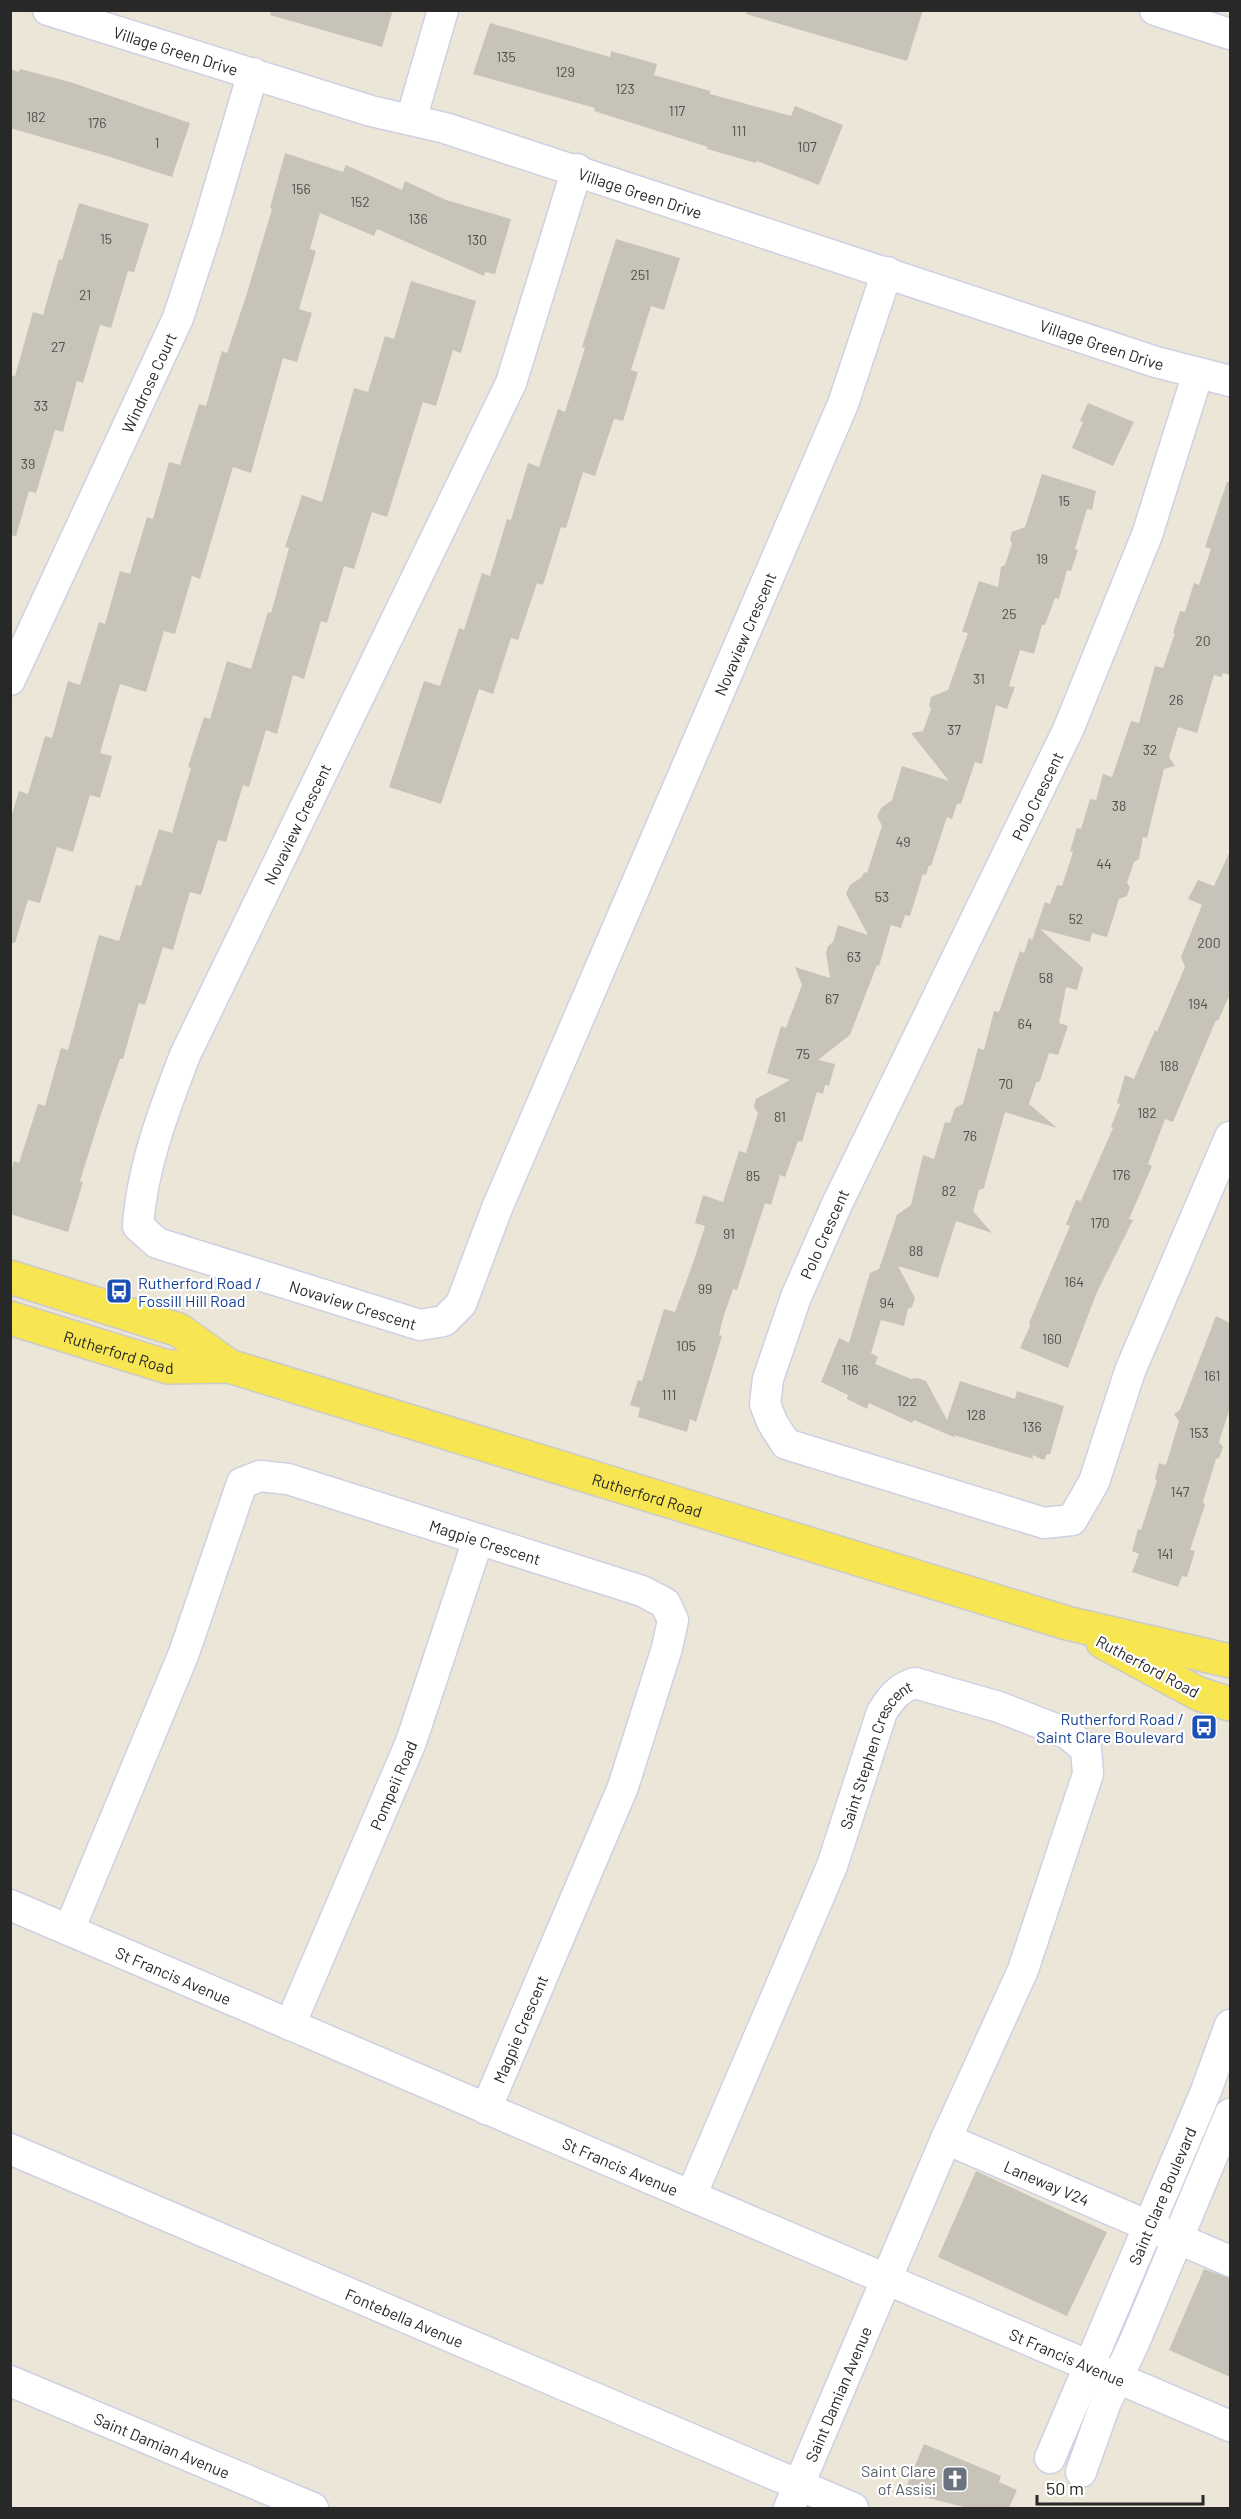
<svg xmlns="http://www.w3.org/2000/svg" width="1241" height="2519" font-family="Barlow,sans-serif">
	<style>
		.building { fill: #c7c3b9 }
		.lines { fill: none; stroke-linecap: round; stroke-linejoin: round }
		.minor-casing { stroke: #ced0e3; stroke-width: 33 }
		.major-casing { stroke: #cbcbcb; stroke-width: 36 }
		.minor { stroke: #fff; stroke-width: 30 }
		.major { stroke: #f8e552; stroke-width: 33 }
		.labels { text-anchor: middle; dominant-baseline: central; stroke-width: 4.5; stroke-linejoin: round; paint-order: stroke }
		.number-label { font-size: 14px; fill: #504f4c }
		.street-label { font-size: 16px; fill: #282828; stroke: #fff }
		.transit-label { font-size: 16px; fill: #164399; stroke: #fff; text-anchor: start }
		.worship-label { font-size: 16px; fill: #5b616d; stroke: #fff; text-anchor: end }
	</style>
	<rect width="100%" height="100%" fill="#ece6d9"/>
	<g class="building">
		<path d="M271,10H393L382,47L270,15Z"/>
		<path d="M747,10H923L907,61L746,14Z"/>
		<path d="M490,23L610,57L611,51L657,64L654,75L710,91V94L791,116L795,106L843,125L819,185L757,161L756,163L707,149L708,147L594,111L595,108L473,74Z"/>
		<path d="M10,69L19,72L20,69L70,82L190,123L172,177L107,156L10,128Z"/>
		<path d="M285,153L343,172L346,165L402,190L405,181L446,200L511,219L495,274L485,272L484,276L377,229L374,236L320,213L310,249L316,251L299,309L312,313L297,362L283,358L251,473L233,467L200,579L192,576L175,634L164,631L146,692L120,684L100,753L112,756L100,798L90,795L73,852L57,847L40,903L28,900L15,943H10V821L19,791L28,794L45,736L52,738L68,681L80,685L99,622L105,624L120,571L130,574L147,517L153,519L169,462L180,465L199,404L206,406L222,351L227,353L247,293L272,209L270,208Z"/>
		<path d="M79,203L149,224L134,272L128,271L111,328L100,325L83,383L77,381L63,432L55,430L36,493L29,491L16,536L10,535V375L15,376L33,312L43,315L59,259L62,260Z"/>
		<path d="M616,239L680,258L664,310L651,306L631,370L638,372L623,421L614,419L595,476L583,472L566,528L561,527L543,585L537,583L518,640L511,638L493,694L479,689L441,804L389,787L424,681L440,686L459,628L464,630L482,573L490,576L507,519L511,520L528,463L539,467L558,409L565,412L585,348L582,347Z"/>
		<path d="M411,281L476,301L461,353L453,350L436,406L423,402L387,517L372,512L354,569L344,566L327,623L321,621L304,679L293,675L277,734L266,730L249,787L243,785L226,842L218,840L201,895L190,892L173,950L163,947L145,1005L139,1003L123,1059H120L100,1117L80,1181L83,1182L68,1232L10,1214V1174L14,1161L19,1163L38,1104L45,1106L61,1048L68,1050L99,935L119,941L136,885L141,886L159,829L172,833L191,768L188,767L204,717L210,719L227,661L251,669L268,612L271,613L289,548L285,547L302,495L322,502L354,388L368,392L385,336L394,339Z"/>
		<path d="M1088,403L1134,422L1113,466L1072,448L1083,422L1080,421Z"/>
		<path d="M1042,474L1096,491L1092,510L1087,509L1075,549L1078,550L1071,571L1067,570L1059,599L1055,598L1045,625H1042L1034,654L1020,650L1009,686L1015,687L1007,709L996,705L982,764L975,762L961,804H957L952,819L947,817L931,866L929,865L926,875L923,874L910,916L905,915L901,928L891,925L879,966L877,965L850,1035L818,1060L835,1064L829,1086L825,1085L823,1094L817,1092L802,1142L798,1141L785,1177L780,1175L771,1205L765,1203L737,1290L733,1289L723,1318L719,1335L722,1336L696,1422L690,1419L687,1432L638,1417L640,1408L630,1405L638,1380L642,1381L664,1309L675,1312L693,1263L705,1226L695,1223L703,1195L723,1202L739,1151L746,1153L758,1113L754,1107L756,1099L790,1080L767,1073L781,1026L786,1028L802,985L795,967L830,978L826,953L828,946L833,942L838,925L868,935L846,894L850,885L862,877L864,872L867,873L882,826L877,816L881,808L892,800L902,766L949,781L911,733L923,731L931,709L929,706L931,697L948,690L968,633L962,632L979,581L998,587L1001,567L1005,565L1012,544L1010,539L1012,532L1025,527Z"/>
		<path d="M1227,482H1230V675L1223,673L1221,677L1214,675L1197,733L1178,727L1169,757L1175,766L1164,769L1147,838L1143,837L1139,859L1134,862L1127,883L1130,887L1127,896L1119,899L1107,937L1092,933L1090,942L1040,929L1083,968L1077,990L1066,987L1059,1023L1068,1026L1058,1055L1049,1053L1040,1081L1036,1083L1029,1104L1057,1128L1005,1112L986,1180L984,1188L979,1190L973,1211L992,1233L956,1221L938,1278L898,1266L915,1298L912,1307L908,1309L904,1326L881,1320L871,1353L878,1357L875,1364L911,1379L918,1378L926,1381L947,1420L960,1381L1015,1399L1017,1391L1064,1406L1050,1454H1047L1044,1460L1032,1455L1033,1459L954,1435L956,1438L914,1420L912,1423L869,1403L867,1409L847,1399L848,1395L821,1382L839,1338L849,1343L870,1273L879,1269L897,1215L911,1205L923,1155L934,1159L945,1122L950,1123L955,1108L963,1104L978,1048L984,1050L994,1011L999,1012L1020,951L1024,953L1029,938L1032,940L1045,902L1050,904L1057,885L1062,886L1073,852L1070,851L1077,828L1081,829L1090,799L1096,800L1103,774L1112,777L1131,721L1139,723L1155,666L1163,668L1175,633H1173L1180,611L1185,612L1194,583L1199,585L1211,549L1205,547Z"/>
		<path d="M1230,851V994L1218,1021L1216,1020L1173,1122L1165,1119L1148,1164L1152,1166L1129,1219L1133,1220L1097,1292L1068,1368L1020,1348L1030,1326L1029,1323L1070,1226L1066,1224L1076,1200L1081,1201L1113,1128L1111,1127L1120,1104L1117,1103L1125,1075L1134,1079L1155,1030L1157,1032L1185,967L1181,957L1202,905L1188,899L1198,880L1214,886Z"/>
		<path d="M1216,1316L1230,1323V1408L1219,1442L1223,1447L1219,1458L1216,1459L1203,1502L1205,1505L1190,1550L1195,1551L1187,1577L1182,1576L1178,1587L1132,1572L1139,1554L1132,1551L1138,1529L1141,1530L1157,1480L1155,1479L1159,1463L1166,1465L1179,1421L1174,1414L1180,1410Z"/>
		<path d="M976,2171L1107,2232L1067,2316L938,2257Z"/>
		<path d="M1204,2269L1230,2278V2377L1169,2350Z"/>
		<path d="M924,2444L1001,2476L999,2482L1017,2490L1009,2508H968L904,2492Z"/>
	</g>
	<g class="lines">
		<defs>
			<g id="minor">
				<path id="s1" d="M48,10L371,111L445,128L1156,362L1230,381"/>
				<path d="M1155,10L1230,34"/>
				<path d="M411,120L443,10"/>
				<path id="s2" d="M577,169L511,383L185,1055C164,1110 142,1167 138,1226L157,1243L420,1325L444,1321L461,1304L497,1208L843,404L887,272"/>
				<path d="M1198,373L1147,535L1068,730L837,1204L796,1297L768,1379L765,1404L772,1422L786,1444L1044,1523L1072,1520L1094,1482L1130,1371L1230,1137"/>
				<path id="s3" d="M10,680L178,318L207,229L253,73"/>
				<path id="s4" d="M10,1905L1230,2426"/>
				<path id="s5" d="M69,1930L184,1653L242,1483L260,1476L288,1479L642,1591L665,1603L673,1620L667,1648L623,1787L486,2109"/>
				<path id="s6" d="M290,2025L411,1742L478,1540"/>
				<path id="s7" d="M946,2139L1230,2261"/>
				<path id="s8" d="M10,2149L853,2508"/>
				<path id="s9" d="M691,2196L832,1866L882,1712C891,1698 898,1688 915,1683L999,1707L1068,1734L1086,1749L1088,1774L1023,1970L946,2139L789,2508"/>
				<path id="s10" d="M10,2381L313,2508"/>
				<path id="s11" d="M1050,2458L1206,2091L1230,2025"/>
				<path d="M1081,2472L1106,2402L1134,2343L1230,2114"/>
			</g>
			<g id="major">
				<path d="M10,1277L179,1330L229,1366"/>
				<path id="s12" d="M10,1318L168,1367L229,1366L1067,1623L1230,1661"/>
				<path d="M1103,1642L1199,1694L1230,1704"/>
			</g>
		</defs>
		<use href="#minor" class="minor-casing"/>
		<use href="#major" class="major-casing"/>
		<use href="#minor" class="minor"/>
		<use href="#major" class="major"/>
	</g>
	<defs>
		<symbol id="bus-square" viewBox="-11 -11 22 22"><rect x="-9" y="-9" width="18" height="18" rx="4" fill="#1a4fb4" stroke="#fff"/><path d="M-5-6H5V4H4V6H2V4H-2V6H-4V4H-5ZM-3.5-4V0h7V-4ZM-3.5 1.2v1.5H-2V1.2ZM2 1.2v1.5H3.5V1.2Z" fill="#fff"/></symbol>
		<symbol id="church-square" viewBox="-11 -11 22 22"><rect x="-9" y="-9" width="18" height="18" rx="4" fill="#6b7280" stroke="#fff"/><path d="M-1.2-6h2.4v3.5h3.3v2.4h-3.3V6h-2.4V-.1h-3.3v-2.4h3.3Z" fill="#fff"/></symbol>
	</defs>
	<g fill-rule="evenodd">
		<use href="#bus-square" x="104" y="1276" width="30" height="30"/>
		<use href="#bus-square" x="1189" y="1712" width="30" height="30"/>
		<use href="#church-square" x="940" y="2464" width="30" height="30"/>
	</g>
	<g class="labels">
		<g class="number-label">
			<text x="506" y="56">135</text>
			<text x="565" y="71">129</text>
			<text x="625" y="88">123</text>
			<text x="677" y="110">117</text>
			<text x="36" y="116">182</text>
			<text x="97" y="122">176</text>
			<text x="739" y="130">111</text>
			<text x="157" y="142">1</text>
			<text x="807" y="146">107</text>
			<text x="301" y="188">156</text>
			<text x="360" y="201">152</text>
			<text x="418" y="218">136</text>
			<text x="106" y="238">15</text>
			<text x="477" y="239">130</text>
			<text x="640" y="274">251</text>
			<text x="85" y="294">21</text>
			<text x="58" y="346">27</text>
			<text x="41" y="405">33</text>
			<text x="28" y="463">39</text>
			<text x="1064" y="500">15</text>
			<text x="1042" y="558">19</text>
			<text x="1009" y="613">25</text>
			<text x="1203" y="640">20</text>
			<text x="979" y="678">31</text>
			<text x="1176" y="699">26</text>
			<text x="954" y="729">37</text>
			<text x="1150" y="749">32</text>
			<text x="1119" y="805">38</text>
			<text x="903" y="841">49</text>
			<text x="1104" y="863">44</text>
			<text x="882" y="896">53</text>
			<text x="1076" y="918">52</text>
			<text x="1209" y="942">200</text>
			<text x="854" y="956">63</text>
			<text x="1046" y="977">58</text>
			<text x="832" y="998">67</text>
			<text x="1198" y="1003">194</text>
			<text x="1025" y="1023">64</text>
			<text x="803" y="1053">75</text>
			<text x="1169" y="1065">188</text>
			<text x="1006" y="1083">70</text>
			<text x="1147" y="1112">182</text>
			<text x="780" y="1116">81</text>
			<text x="970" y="1135">76</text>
			<text x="1121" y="1174">176</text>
			<text x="753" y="1175">85</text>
			<text x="949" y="1190">82</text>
			<text x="1100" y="1222">170</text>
			<text x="729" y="1233">91</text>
			<text x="916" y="1250">88</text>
			<text x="1074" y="1281">164</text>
			<text x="705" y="1288">99</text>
			<text x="887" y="1302">94</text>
			<text x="1052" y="1338">160</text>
			<text x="686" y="1345">105</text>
			<text x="850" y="1369">116</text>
			<text x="1212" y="1375">161</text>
			<text x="669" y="1394">111</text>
			<text x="907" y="1400">122</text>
			<text x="976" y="1414">128</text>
			<text x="1032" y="1426">136</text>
			<text x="1199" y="1432">153</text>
			<text x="1180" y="1491">147</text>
			<text x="1165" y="1553">141</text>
		</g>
		<g class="street-label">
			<text stroke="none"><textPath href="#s1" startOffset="134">Village Green Drive</textPath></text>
			<text stroke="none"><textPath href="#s1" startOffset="620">Village Green Drive</textPath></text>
			<text stroke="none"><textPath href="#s1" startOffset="1106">Village Green Drive</textPath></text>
			<text stroke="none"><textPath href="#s3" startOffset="328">Windrose Court</textPath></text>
			<text stroke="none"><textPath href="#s2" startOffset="2226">Novaview Crescent</textPath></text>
			<text transform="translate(1037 796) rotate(-64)">Polo Crescent</text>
			<text transform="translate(297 824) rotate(-64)">Novaview Crescent</text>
			<text transform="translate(824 1234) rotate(-66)">Polo Crescent</text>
			<text stroke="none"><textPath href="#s2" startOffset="1380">Novaview Crescent</textPath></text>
			<text stroke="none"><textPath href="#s12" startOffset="114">Rutherford Road</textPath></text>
			<text stroke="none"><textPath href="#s12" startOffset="664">Rutherford Road</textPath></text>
			<text stroke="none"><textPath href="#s5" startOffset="734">Magpie Crescent</textPath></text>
			<text transform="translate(1148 1666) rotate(28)">Rutherford Road</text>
			<text stroke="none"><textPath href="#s9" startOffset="480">Saint Stephen Crescent</textPath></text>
			<text stroke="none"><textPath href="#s6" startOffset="261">Pompeii Road</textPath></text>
			<text stroke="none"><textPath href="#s4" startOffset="178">St Francis Avenue</textPath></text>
			<text transform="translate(520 2029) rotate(-67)">Magpie Crescent</text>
			<text stroke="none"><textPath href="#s4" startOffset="664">St Francis Avenue</textPath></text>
			<text stroke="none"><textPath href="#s7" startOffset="110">Laneway V24</textPath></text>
			<text stroke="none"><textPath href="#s11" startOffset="285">Saint Clare Boulevard</textPath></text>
			<text stroke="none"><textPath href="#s8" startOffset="429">Fontebella Avenue</textPath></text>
			<text stroke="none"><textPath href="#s4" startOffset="1150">St Francis Avenue</textPath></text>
			<text transform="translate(838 2394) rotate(-67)">Saint Damian Avenue</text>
			<text stroke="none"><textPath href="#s10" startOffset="165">Saint Damian Avenue</textPath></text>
		</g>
		<g class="transit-label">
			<text x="138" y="1282">Rutherford Road /<tspan x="138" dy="18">Fossill Hill Road</tspan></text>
			<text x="1184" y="1718" text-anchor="end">Rutherford Road /<tspan x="1184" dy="18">Saint Clare Boulevard</tspan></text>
		</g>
		<g class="worship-label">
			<text x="936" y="2470">Saint Clare<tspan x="936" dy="18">of Assisi</tspan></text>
		</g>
	</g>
	<rect width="1241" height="2519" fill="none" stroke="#282828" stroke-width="24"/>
	<path d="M1037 2495v9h166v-9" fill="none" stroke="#282828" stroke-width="3"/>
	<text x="1046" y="2495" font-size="18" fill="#282828" stroke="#ffffff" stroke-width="4.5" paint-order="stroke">50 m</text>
</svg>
